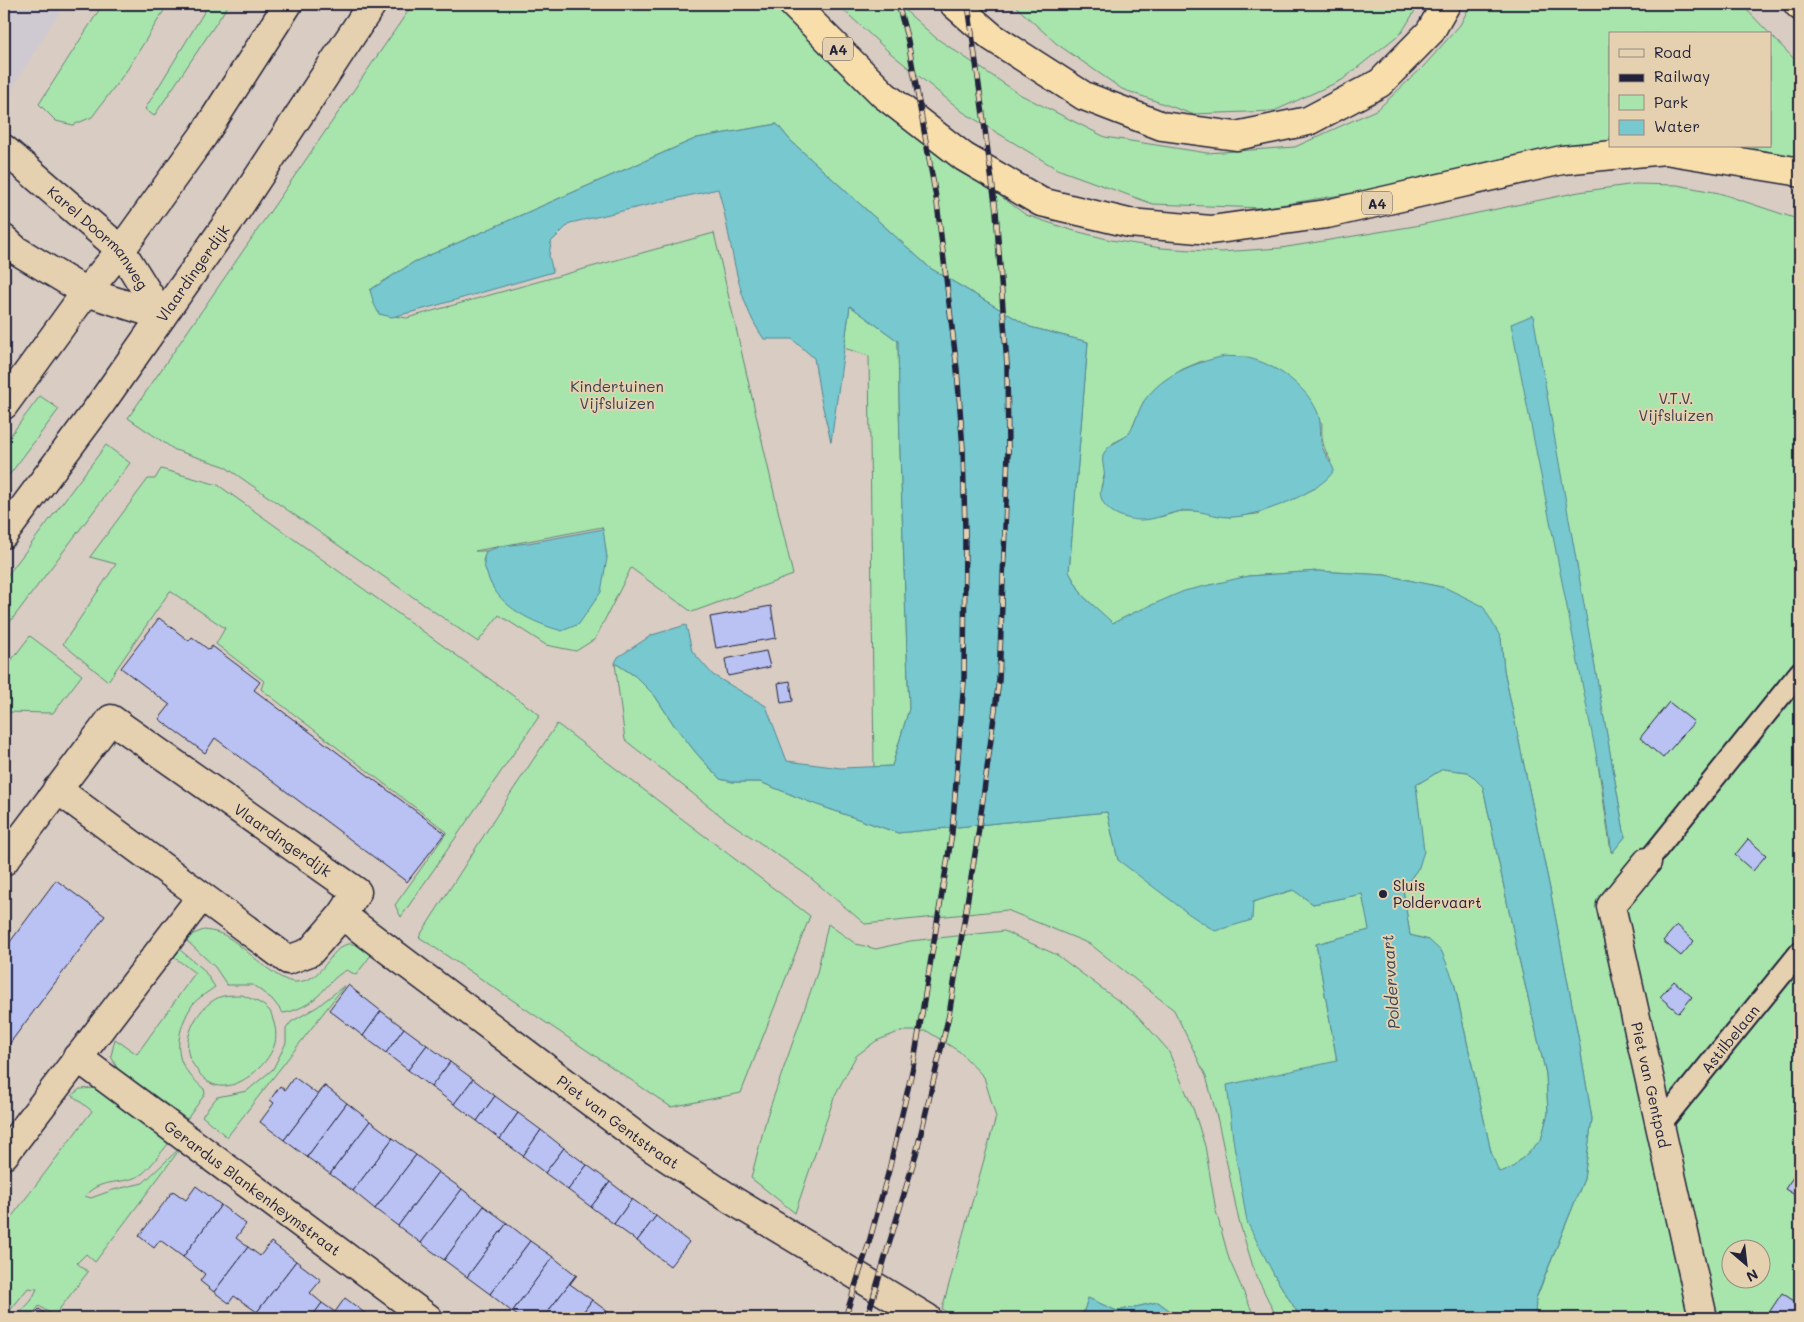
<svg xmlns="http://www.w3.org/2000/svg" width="1804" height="1322" font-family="Mali,sans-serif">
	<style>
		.built { fill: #cfc9d1 }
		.green { fill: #a7e5ac; stroke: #648474; fill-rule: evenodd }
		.water { fill: #77c8cf; stroke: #558694; fill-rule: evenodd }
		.building { fill: #b9c2f3; stroke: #22223b }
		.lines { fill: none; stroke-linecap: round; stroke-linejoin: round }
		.service-casing { stroke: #22223b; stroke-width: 24 }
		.minor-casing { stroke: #22223b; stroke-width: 31 }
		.secondary-casing { stroke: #22223b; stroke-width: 31 }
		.motorway-casing { stroke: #22223b; stroke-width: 31 }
		.service { stroke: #e5d0af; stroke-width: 20 }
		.minor { stroke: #e5d0af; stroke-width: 28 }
		.secondary { stroke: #e5d0af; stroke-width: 28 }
		.motorway { stroke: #f8deab; stroke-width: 28 }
		.rail-casing { stroke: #22223b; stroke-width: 5.5 }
		.rail { stroke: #e5d0af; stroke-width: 4; stroke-dasharray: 11; stroke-linecap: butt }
		.poi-dot { fill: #22223b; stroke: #e5d0af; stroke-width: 2 }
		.labels { text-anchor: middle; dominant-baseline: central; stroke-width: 4; stroke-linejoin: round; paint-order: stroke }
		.shield { fill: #e5d0af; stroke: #5c565e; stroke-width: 1 }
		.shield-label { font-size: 14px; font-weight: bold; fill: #22223b }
		.street-label { font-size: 15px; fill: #22223b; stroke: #e5d0af }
		.park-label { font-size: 15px; fill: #363f4c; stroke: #e5d0af }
		.poi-label { font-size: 15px; fill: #22223b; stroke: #e5d0af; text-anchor: start }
		.water-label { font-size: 16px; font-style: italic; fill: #334359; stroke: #e5d0af }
	</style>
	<rect width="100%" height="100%" fill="#d8ccc3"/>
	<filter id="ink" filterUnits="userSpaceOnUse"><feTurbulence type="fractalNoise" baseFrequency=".02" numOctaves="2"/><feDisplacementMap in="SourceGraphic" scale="10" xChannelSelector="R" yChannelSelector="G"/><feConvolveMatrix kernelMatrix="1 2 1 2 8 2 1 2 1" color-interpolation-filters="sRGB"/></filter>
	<g filter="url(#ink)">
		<path class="built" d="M4,4H64L4,101Z"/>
		<g class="green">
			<path d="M103,4H168L127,70L92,117L73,125L56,121L39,104Z"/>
			<path d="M209,4H229L154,116L145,109Z"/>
			<path d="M413,4H773L889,113L1026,215L1071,230L1111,240L1161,248L1221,252L1281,248L1415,226L1579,192L1635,184L1677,185L1719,193L1800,220V1318H1535L1536,1299L1584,1179L1592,1119L1579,1041L1550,889L1504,670L1501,638L1446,588L1385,575L1318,571L1248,576L1133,613L1113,624L1083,596L1069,572L1088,342L1030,327L930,268L790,140L777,124L697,138L414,262L370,290L379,314L407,318L714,233L793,575L692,612L631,568L595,639L576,651L546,645L499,615L478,642L224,466L175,450L128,418ZM1532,315L1625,837L1612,852H1611ZM1202,361L1322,423C1321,439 1323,448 1331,461L1316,488L1257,514L1230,517L1204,511H1181L1160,517L1101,487L1113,443L1129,435L1144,401L1164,381L1183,369ZM602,527L607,558L491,584L483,561L486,551H475ZM1732,1250H1762V1280H1732Z"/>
			<path d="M837,4H898L936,38L1021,95L1105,137L1207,153L1295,147L1378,109L1423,67L1460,25L1471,4H1741L1770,34H1610V142L1585,144L1371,190L1262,208L1153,204L1057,169L963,112L888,51Z"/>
			<path d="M1013,4H1419L1402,32L1342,80L1274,111L1192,114L1122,89L1057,44Z"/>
			<path d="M1770,34L1800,65V161L1784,155L1732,146H1770Z"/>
			<path d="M850,306L898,341L900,452L909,709L892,766L874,767L869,356L844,348Z"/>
			<path d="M40,396L59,409L4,482V444Z"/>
			<path d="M106,445L130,463L4,630V580Z"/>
			<path d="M161,469L218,485L540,715L401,917L395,905L447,832L261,689L264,681L216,644L225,628L170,591L108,681L63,644L116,564L90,557L148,479H155Z"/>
			<path d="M30,636L82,675L53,713L4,712V670Z"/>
			<path d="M615,663L635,676L655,696L674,725L697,754L720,779L733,782H760L812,803L898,833L1107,812L1118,860L1252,902L1294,890L1313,904L1362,894L1370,930L1316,944L1337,1061L1274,1275L1301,1318H1277L1255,1273L1239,1221L1218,1121L1206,1076L1174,1010L1090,944L1007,910L865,924L807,875L725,819L625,740Z"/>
			<path d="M557,724L810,916L741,1093L671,1107L419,937L511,793Z"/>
			<path d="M1443,769L1468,772L1483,787L1519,959L1546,1074L1548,1113L1541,1140L1512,1168L1498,1173L1491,1152L1454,982L1429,940L1410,935L1403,889L1419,867V811L1416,785Z"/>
			<path d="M828,924L856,944L876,949L910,941L1004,931L1057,955L1136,1014L1168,1050L1194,1111L1205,1146L1216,1211L1229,1259L1255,1318H1180L1158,1302L1117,1311L1088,1298L1083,1314L1085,1318H955L942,1309L996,1117L984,1077L960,1052L927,1031H901L876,1041L856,1056L835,1095L795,1213L751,1178L767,1116L817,973Z"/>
			<path d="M204,930C213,931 222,933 229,938C246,948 278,983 296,982C325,981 328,949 348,944C356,943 366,948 374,951L356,975L347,970C335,975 327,987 318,996C310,1004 294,1012 283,1013L272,999L253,985H227L215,967L187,941L193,934Z"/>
			<path d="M180,950L203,969L215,987C208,992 198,998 193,1004C182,1020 174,1044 182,1063C187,1073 196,1082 204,1089L205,1094L187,1119L117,1068L111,1056L115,1039L137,1054L195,973L174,957Z"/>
			<path d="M345,985L227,1137L202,1116L217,1097L247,1091L273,1069L286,1043V1029L291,1022L317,1007Z"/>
			<path d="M242,995C251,999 261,1002 269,1010C271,1012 272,1016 273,1020C276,1028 277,1038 274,1046C267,1066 237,1092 215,1085C204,1082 196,1069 191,1061C179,1039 200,1002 223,996C229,995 236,995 242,995Z"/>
			<path d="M97,1088L173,1138C165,1147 151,1167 142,1174C124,1186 100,1177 85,1196L91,1198L113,1190L143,1183L183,1145L95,1262L86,1254L77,1263L88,1272L54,1316L39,1306L30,1318H15L31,1301L37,1289L28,1288L4,1318V1227L92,1111L72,1095L80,1089Z"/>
		</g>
		<g class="water">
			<path d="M777,124L790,140L930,268L1030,327L1088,342L1069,572L1083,596L1113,623L1133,613L1184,591L1248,576L1318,571L1385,575L1446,588L1483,606L1501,638L1504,670L1550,889L1579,1041L1592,1119L1584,1179L1536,1298L1535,1318H1301L1274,1275L1247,1222L1233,1139L1227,1085L1337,1061L1316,944L1369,930L1362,894L1313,904L1293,890L1253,902L1252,920L1215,931L1189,914L1118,860L1107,812L898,833L812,803L760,782H733L720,779L697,754L674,725L655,696L635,676L615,663L618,657L652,635L686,625L692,651L713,675L766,706L787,761L841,768L892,766L909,709L900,452L898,341L850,306L831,442L820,395L814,358L792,339H764C733,296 733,238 718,189L570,223L551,242L549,256L553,272L424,309L392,317L379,314L374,304L370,290L414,262L697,138ZM1443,769L1468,772L1483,787L1519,959L1546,1074L1548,1113L1541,1140L1512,1168L1499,1172L1491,1152L1454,982L1442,952L1429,940L1410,935L1403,889L1419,867L1424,851L1416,785Z"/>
			<path d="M1533,315L1625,837L1612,853L1602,784L1511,324Z"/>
			<path d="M1225,356C1233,357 1241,356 1248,358C1275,364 1306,386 1317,411C1323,424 1318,437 1323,449C1326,457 1331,462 1334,470C1323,492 1255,518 1230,517C1214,517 1199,509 1182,511C1168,513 1155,520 1141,520C1127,520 1105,513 1101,497C1099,491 1102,485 1104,479C1106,471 1100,461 1104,453C1110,442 1125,440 1130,432C1136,422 1138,410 1144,401C1163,374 1194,363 1225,356Z"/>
			<path d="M603,529L607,558L601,592L579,624L562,631C534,623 499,608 488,577C484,565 482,563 486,551L502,546L528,543Z"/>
			<path d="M1088,1298L1117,1311L1158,1302L1180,1318H1085L1083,1314Z"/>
		</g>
		<g class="building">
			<path d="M771,606L776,638L716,648L710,617Z"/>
			<path d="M159,618L189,641L192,637L209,650L212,646L260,682L254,690L445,833L407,882L215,738L205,753L159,719L170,705L121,668Z"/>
			<path d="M766,651L770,667L728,676L725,659Z"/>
			<path d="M790,681L793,701L781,703L778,683Z"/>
			<path d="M1669,702L1694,722L1663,758L1640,738Z"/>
			<path d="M1748,839L1766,855L1753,871L1735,855Z"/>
			<path d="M56,880L105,916L4,1051V950Z"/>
			<path d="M1677,925L1694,941L1681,956L1663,941Z"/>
			<path d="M1674,981L1692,997L1679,1013L1660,997Z"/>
			<path d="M348,985L381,1011L363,1036L329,1010Z"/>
			<path d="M381,1011L404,1028L386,1053L363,1036Z"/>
			<path d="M404,1028L427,1045L408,1070L386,1053Z"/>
			<path d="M427,1045L450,1062L431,1087L408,1070Z"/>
			<path d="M450,1062L473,1079L454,1104L431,1087Z"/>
			<path d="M294,1077L317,1094L324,1086H325L284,1140L260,1122L274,1103L270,1100L280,1086L285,1090Z"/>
			<path d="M473,1079L495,1096L477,1121L454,1104Z"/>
			<path d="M325,1086L347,1103L307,1157L284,1140Z"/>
			<path d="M495,1096L518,1113L500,1139L477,1121Z"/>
			<path d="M347,1103L370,1121L330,1174L307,1157Z"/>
			<path d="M518,1113L541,1130L523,1156L500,1139Z"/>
			<path d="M370,1121L393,1138L353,1191L330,1174Z"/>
			<path d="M541,1130L564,1148L545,1173L523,1156Z"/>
			<path d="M393,1138L416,1155L375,1209L353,1191Z"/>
			<path d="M564,1148L587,1165L568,1190L545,1173Z"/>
			<path d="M416,1155L438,1172L398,1226L375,1209Z"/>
			<path d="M587,1165L610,1182L591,1207L568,1190Z"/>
			<path d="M1800,1167V1198L1785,1189Z"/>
			<path d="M438,1172L462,1189L421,1243L398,1226Z"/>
			<path d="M610,1182L632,1199L614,1224L591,1207Z"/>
			<path d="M196,1186L221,1205L183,1257L160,1240L154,1248L139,1236L173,1191L186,1200Z"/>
			<path d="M462,1189L484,1206L444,1260L421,1243Z"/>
			<path d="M632,1199L656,1216L637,1241L614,1224Z"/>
			<path d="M221,1205L246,1224L236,1238L248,1247L214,1292L200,1281L205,1274L183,1257Z"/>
			<path d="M484,1206L507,1223L467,1277L444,1260Z"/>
			<path d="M656,1216L689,1242L670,1266L637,1241Z"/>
			<path d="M507,1223L530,1241L490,1294L467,1277Z"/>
			<path d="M530,1241L553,1257L512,1312L490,1294Z"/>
			<path d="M271,1242L296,1261L257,1312L234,1296L229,1303L214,1292L248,1247L260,1256Z"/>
			<path d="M553,1257L576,1275L543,1318H521L512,1312Z"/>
			<path d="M296,1261L321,1280L310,1293L322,1303L311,1318H265L257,1312Z"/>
			<path d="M576,1275H577L570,1284L592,1300L579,1318H543Z"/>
			<path d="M1782,1293L1800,1305V1314L1797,1318H1774L1768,1314Z"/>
			<path d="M345,1298L370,1317L369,1318H311L322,1303L335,1312Z"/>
			<path d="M592,1300L616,1318H579Z"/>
			<path d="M39,1309L51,1318H31Z"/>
		</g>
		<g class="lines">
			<defs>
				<g id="service">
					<path d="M1647,862L1800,672"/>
					<path id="s1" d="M1660,1125L1800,952"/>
				</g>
				<g id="minor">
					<path id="s2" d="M4,149L121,250L162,316"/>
					<path d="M4,239L16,250L86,292L162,316"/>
					<path id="s3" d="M4,861L111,719L357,892L342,915L310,952L288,960L57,789"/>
					<path id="s4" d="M1647,862L1611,906L1703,1318"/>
					<path id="s5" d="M342,915L648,1145L732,1200L927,1318"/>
					<path id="s6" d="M77,1057L428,1318"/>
					<path d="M4,1155L201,897"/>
				</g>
				<g id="secondary">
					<path d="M4,405L86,292L121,250L203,136L288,4"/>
					<path id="s7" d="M4,534L97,409L236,211L372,4"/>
				</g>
				<g id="motorway">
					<path d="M793,4L884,95L964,157L1041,202L1129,223L1211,230L1327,214L1562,160L1665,150L1795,171L1800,173"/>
					<path d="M954,4L992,37L1084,96L1162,126L1236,136L1308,121L1380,83L1430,32L1446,4"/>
					<path d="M1798,4L1800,6"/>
				</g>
			</defs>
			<use href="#service" class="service-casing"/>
			<use href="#minor" class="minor-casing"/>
			<use href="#secondary" class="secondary-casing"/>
			<use href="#motorway" class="motorway-casing"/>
			<use href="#service" class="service"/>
			<use href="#minor" class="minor"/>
			<use href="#secondary" class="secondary"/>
			<use href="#motorway" class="motorway"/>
			<defs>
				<g id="rail">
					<path d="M845,1318L868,1246L889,1170L913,1067L952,833L964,681L965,531L963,449L957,369L937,203L908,41L898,4"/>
					<path d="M867,1318L916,1154L949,1015L978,835L999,680L1008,452L1007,365L996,211L968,4"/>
				</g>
			</defs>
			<use href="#rail" class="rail-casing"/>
			<use href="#rail" class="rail"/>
		</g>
	</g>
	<circle class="poi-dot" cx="1383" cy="894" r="5"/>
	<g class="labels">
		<g class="shield">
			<rect x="823" y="37.5" width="30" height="23" rx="4"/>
			<rect x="1362" y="191.5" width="30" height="23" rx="4"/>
		</g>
		<g class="shield-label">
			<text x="838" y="49">A4</text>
			<text x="1377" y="203">A4</text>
		</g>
		<g class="street-label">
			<text stroke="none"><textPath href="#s2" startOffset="130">Karel Doormanweg</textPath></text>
			<text stroke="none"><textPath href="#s7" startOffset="322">Vlaardingerdijk</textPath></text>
			<text stroke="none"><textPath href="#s3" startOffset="388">Vlaardingerdijk</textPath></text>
			<text stroke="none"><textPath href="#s1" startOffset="111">Astilbelaan</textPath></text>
			<text stroke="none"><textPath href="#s4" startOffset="240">Piet van Gentpad</textPath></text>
			<text stroke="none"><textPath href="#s5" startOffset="345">Piet van Gentstraat</textPath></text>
			<text stroke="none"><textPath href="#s6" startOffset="219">Gerardus Blankenheymstraat</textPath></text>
		</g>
		<g class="park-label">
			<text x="617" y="386">Kindertuinen<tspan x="617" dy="17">Vijfsluizen</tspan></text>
			<text x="1676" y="398">V.T.V.<tspan x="1676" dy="17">Vijfsluizen</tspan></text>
		</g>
		<g class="poi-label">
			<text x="1393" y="885">Sluis<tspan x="1393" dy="17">Poldervaart</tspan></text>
		</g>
		<g class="water-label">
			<text transform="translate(1390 982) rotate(-94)">Poldervaart</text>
		</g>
	</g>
	<rect width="1804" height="1322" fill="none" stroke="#e5d0af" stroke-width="20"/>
	<rect x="10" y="10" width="1784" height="1302" fill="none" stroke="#22223b" stroke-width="2" filter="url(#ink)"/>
	<rect x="1609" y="32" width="162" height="115" fill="#e5d0af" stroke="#978a81"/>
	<rect x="1619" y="49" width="25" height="8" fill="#e5d0af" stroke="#978a81"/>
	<text x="1654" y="58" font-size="15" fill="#22223b">Road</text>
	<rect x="1619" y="74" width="25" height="8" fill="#22223b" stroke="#978a81"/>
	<text x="1654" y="82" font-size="15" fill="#22223b">Railway</text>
	<rect x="1619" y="95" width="25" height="15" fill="#a7e5ac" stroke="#978a81"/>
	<text x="1654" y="108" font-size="15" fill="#22223b">Park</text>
	<rect x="1619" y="120" width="25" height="15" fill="#77c8cf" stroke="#978a81"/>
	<text x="1654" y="132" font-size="15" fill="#22223b">Water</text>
	<g transform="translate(1746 1264) rotate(152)"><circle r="24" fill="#e5d0af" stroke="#978a81"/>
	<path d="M0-4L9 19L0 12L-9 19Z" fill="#22223b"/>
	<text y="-8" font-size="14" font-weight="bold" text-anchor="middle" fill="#22223b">N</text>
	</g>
</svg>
